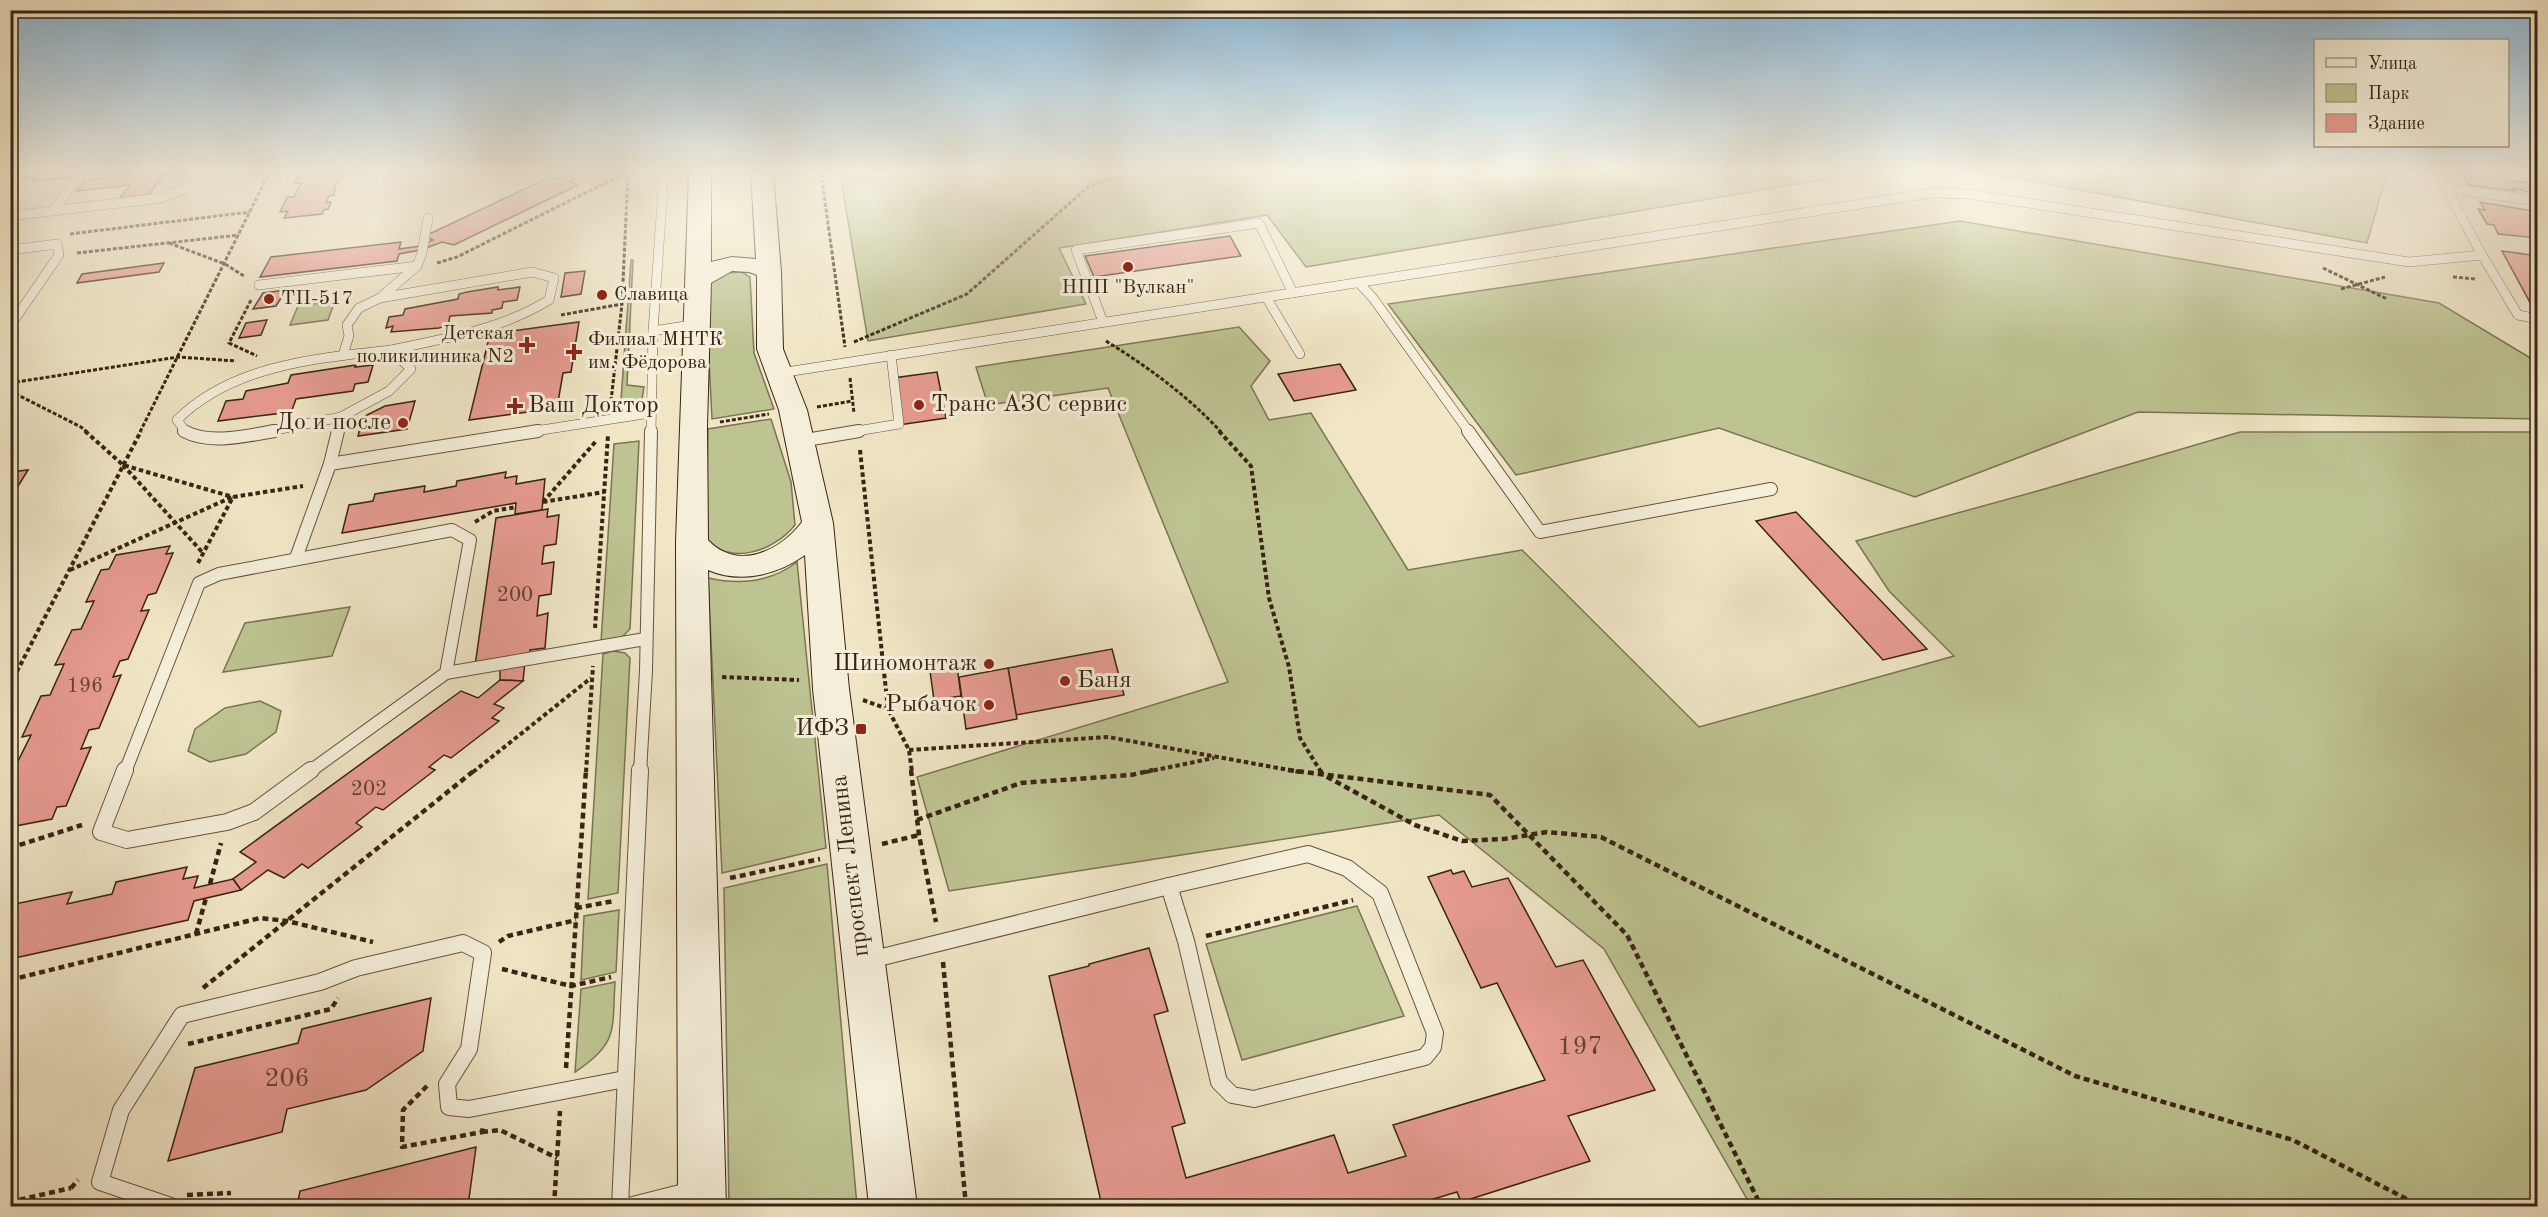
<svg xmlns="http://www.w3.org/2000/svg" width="2548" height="1217" font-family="'Old Standard TT',serif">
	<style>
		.green { fill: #bec392; stroke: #7b7453; stroke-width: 1.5 }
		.building { fill: #e79c91; stroke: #382414; stroke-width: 1.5 }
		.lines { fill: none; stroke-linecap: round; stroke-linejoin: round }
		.service-far2-casing { stroke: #665440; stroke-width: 10 }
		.service-far1-casing { stroke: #665440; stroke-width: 14 }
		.service-casing { stroke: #665440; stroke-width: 18 }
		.secondary-casing { stroke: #382414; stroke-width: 2 }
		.path-far2 { stroke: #382414; stroke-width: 3; stroke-dasharray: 4 2; stroke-linecap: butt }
		.path-far1 { stroke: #382414; stroke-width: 4; stroke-dasharray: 4.5 3; stroke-linecap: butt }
		.path { stroke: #382414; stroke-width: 4.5; stroke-dasharray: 6 4; stroke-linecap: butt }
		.service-far2 { stroke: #f5efda; stroke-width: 9 }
		.service-far1 { stroke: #f5efda; stroke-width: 12 }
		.service { stroke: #f5efda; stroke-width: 16 }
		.secondary { fill: #f5efda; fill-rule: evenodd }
		.poi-dot { fill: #8f2418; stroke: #f5efda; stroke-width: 2 }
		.labels { text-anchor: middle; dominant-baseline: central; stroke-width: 6; stroke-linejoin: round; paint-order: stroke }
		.far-poi-label { font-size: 20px; fill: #382414; stroke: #f5efda; text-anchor: start }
		.number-label { font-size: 21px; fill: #644233 }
		.poi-label { font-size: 24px; fill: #382414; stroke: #f5efda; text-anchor: end }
		.street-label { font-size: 24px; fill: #382414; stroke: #f5efda }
		.near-number-label { font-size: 26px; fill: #644233 }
	</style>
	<rect width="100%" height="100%" fill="#f0e6c6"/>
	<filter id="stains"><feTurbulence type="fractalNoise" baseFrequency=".00333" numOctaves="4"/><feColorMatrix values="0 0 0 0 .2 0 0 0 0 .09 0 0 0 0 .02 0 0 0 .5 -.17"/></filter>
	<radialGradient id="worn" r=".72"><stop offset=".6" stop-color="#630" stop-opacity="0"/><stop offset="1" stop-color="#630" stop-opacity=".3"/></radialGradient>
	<g class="green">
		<path d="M840,173H1863L1306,267L1267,215L1059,248L1086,304L868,341Z"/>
		<path d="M1987,173H2387L2367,243Z"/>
		<path d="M1960,221L2439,303L2537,362V419L2138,412L1915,497L1719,428L1516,475L1388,304Z"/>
		<path d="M631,260H633L627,385L644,387L641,406L620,414Z"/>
		<path d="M742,272L750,277L754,353L774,409L712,419L705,283L726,273Z"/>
		<path d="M335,301L328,320L290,325L298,306Z"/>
		<path d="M1239,327L1270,361L1251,386L1269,420L1311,413L1408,570L1522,550L1699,727L1954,656L1889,591L1856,541L2041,490L2240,432H2537V1206H1751L1604,949L1439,815L949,891L917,777L1228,682L1108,388L988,405L976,367Z"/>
		<path d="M771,419L791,482L795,525C774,551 732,566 706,539L708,429Z"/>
		<path d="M639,441L630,629L621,638L601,642L614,444Z"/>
		<path d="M797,562L826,848L722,873L708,578C739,585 771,582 797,562Z"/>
		<path d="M350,607L332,656L223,672L245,623Z"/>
		<path d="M613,651L625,653L630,658L618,893L588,899L603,654Z"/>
		<path d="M260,701L281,711L276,732L246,754L210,762L188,751L195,729L225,708Z"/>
		<path d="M827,864L857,1206H729L724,888Z"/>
		<path d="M1357,906L1404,1016L1242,1060L1206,944Z"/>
		<path d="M619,910L616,972L581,980L584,916Z"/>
		<path d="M615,982C612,1030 619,1043 575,1072L581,989Z"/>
	</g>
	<g class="building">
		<path d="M10,173H72L69,177L33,181L36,177L10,180Z"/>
		<path d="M132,173H188L163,175L149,195L120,198L130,185L77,191L85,180L130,175Z"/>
		<path d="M299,173L343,175L340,182H336L334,195L329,196L326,202H331L328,209L324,210L322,214L284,218L288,211L280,212L287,197H294L301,183L294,184Z"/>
		<path d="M570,173L581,175L570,182L578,185L454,245L442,242L421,250L420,246L433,240L425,236L550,177L560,179Z"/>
		<path d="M2462,173H2503L2508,181L2538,183V194L2513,188L2515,191L2468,185Z"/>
		<path d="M2480,202L2538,212V238L2498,234L2494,225L2487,224L2478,209L2485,210Z"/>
		<path d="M1230,236L1241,256L1094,277L1085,256Z"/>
		<path d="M401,242L399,249L420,246L421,250L399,254L397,261L260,277L271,257Z"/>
		<path d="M2502,251L2538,256V309L2533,308Z"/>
		<path d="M164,263L159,272L77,283L82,274Z"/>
		<path d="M585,271L581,294L561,297L565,273Z"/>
		<path d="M498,287V290L520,287L517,300L503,302L502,308L492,310V313L450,316L448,325L439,328L391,332L393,326L386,328L389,317L403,315L405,309L458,299L459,294L467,292Z"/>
		<path d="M286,290L276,306L253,309L263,293Z"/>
		<path d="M267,320L261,335L239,338L246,323Z"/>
		<path d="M579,322L571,372L563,373L557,408L469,420L490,334Z"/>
		<path d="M1340,364L1356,390L1294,401L1278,374Z"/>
		<path d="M356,365L355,367L373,365L368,382L355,384L353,391L296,399L292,410L283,411V413L218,421L226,401L243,399L246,391L288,383L291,375Z"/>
		<path d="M937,372L946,418L899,425L893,378Z"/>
		<path d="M415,401L407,429L358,436L363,417L385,406Z"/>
		<path d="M28,470L10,499V472Z"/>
		<path d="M506,472L505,478L517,476L516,484L545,479L542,510L515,514L516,503L342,533L349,505L373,501L375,494L425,486L424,492L456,486L457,481Z"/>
		<path d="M548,509L547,517L559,515L556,544L544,546L542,564L554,562L551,594L539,596L537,616L548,613L545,648L530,650L529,661L525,662L523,681L500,680V668L474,673L496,518Z"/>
		<path d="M1796,512L1927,649L1883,660L1756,521Z"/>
		<path d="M170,546L166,554L173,553L156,593L148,595L141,611L149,610L128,659L120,661L113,677L121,675L99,728L89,730L81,749L91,747L66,806L57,807L52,819L10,827V770L14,769L31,735L22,737L41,696L50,695L64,664L55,665L72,630L81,629L94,601L86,602L101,570L109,569L116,555Z"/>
		<path d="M1112,649L1124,695L1016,715L1008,668Z"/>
		<path d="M956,659L961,696L934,700L929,664Z"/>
		<path d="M1008,668L1017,719L966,729L959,677Z"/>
		<path d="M500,680L523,681L494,704L504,708L492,718L499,721L451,758L444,755L429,767L435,770L383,810L376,807L356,823L362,827L308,868L302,864L284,878L268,870L241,890L233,879L256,862L240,852L461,691L478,698Z"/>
		<path d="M187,867L183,879L198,876L194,888L233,879L241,890L194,901L188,920L10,959V905L72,892L67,904L112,894L116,882Z"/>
		<path d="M1451,870L1453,874L1464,871L1472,887L1508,878L1556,967L1583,960L1655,1090L1568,1116L1590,1161L1461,1202L1457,1192L1410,1206H1102L1049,976L1089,966V964L1149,948L1168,1011L1154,1015L1185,1123L1172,1127L1186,1178L1334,1135L1348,1173L1406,1156L1393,1125L1545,1080L1497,983L1481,988L1428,877Z"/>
		<path d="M431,998L423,1051L366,1090L287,1109L282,1132L168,1161L195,1068L298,1043L302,1029Z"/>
		<path d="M476,1147L468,1206H297L300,1191Z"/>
	</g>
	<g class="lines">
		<defs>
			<g id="service-far2">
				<path d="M53,211L80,174"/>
				<path d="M10,216L161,198L197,184L204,173"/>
				<path d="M10,250L57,244L59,255L10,326"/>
				<path d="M2482,255L2518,315L2538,319"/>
				<path d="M1358,282L1373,298L1469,432"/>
				<path d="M259,285L417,266L422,253L428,218"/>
				<path d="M1266,297L1300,354"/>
				<path d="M1103,322L1076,250L1259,223L1293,293"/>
				<path d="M653,331L698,324"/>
				<path d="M391,350C446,338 500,330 549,300L554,278L532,272L380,298L417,266"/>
				<path d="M343,355L349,336L347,325L359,308L380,298"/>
				<path d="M780,373L1931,193L1969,194L2409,262L2482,255L2446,188L2538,201"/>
				<path d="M186,432L177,420C232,365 317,358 391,350L411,369L389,391L341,417"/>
				<path d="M265,432L341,417"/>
				<path d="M337,432L341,417"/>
				<path d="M529,432L650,413"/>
				<path d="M651,432L653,331L664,173"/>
				<path d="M851,432L899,424L891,355"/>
			</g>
			<g id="service-far1">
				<path d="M184,431C209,445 246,436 274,431"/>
				<path d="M1468,431L1540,532L1771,489"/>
				<path d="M800,441L859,431"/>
				<path d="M330,464L338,431"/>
				<path d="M296,558L330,464L538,431"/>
				<path d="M446,673L645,639"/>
				<path d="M125,772L199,583L219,574L452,530L470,540L446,673L309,772"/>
				<path d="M640,772L646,671L651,431"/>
			</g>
			<g id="service">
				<path d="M125,770L101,832L127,840L227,822L254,812L311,770"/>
				<path d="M1308,854L1347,868L1380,893L1435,1033L1433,1047L1425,1057L1254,1099L1232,1095L1219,1082L1186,941L1169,886Z"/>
				<path d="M870,960L1169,886"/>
				<path d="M171,1206L100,1182L121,1110L182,1015L320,982L356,968L463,943L483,953L469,1049L447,1084L449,1107L469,1109L625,1079"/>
				<path d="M620,1206L640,770"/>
				<path d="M629,1206L692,1190"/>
			</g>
			<path id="secondary" d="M689,173H711V262L732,257L756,259L751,173H773L781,272L783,349L807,410L833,523L849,689L917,1206H869L813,689L805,555C777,575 740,584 708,570L726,1206H678L676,542ZM732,271L749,272L757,275V349L779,410L802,522C779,552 737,571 708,540L707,427L711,283Z"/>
		</defs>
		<use href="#service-far2" class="service-far2-casing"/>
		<use href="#service-far1" class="service-far1-casing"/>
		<use href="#service" class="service-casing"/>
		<use href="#secondary" class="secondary-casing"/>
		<g class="path-far2">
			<path d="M821,173L845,347"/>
			<path d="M70,234L250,212"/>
			<path d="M169,243L225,264L244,276"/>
			<path d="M77,253L239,235"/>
			<path d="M437,263L457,257L625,173"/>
			<path d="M2323,268L2387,299"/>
			<path d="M2453,277L2476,279"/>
			<path d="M2341,289L2385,277"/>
			<path d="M251,300L229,343L257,356"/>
			<path d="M561,315L622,304"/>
			<path d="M1106,341C1148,367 1188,396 1221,432"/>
			<path d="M854,342L967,294L1089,186L1130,173"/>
			<path d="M850,378L854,413"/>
			<path d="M10,383L178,357L236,361"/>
			<path d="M10,391L81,427L87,432"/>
			<path d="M611,401L622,304L628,173"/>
			<path d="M817,407L852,401"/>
			<path d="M720,422L769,414"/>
			<path d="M140,432L269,173"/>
		</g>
		<g class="path-far1">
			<path d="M85,431L123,465L233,497"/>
			<path d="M1219,431L1251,466L1269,598L1289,667L1300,738L1321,772"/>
			<path d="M860,450L888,709L909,750L912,772"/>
			<path d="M123,465L203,553"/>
			<path d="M543,502L597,440"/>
			<path d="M543,502L604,492"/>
			<path d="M475,522L493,511L516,507"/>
			<path d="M198,563L233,497L303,486"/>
			<path d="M70,570L232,497"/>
			<path d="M595,628L608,435"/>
			<path d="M722,677L799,680"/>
			<path d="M10,685L141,431"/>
			<path d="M863,700L888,709"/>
			<path d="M909,750L1108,737L1300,772"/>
			<path d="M473,772L591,678"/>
			<path d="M586,772L593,666"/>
			<path d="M1146,772L1214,758"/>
		</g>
		<g class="path">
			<path d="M911,770L919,835L936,922"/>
			<path d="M1288,770L1490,795L1627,935L1761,1206"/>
			<path d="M1320,770L1322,774L1415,825L1462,841L1504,839L1547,832L1601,837L2075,1076L2293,1140L2420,1206"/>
			<path d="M917,820L1021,783L1131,775L1153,770"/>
			<path d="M882,844L919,835"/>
			<path d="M10,848L82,825"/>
			<path d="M730,878L820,859"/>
			<path d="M210,884L221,843"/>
			<path d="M576,908L614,901"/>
			<path d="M196,934L206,898"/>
			<path d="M1206,936L1353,900"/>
			<path d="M499,942L508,936L576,920"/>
			<path d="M943,962L966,1206"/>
			<path d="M502,969L571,986L611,977"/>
			<path d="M10,980L260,918L287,921L373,942"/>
			<path d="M203,988L475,770"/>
			<path d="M188,1044L331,1009L338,998"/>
			<path d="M566,1068L586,770"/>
			<path d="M427,1086L403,1110L402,1147L482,1132L483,1127"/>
			<path d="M482,1132L500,1130L557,1158"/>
			<path d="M71,1188L78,1180"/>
			<path d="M187,1195L231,1193"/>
			<path d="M10,1202L71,1188"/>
			<path d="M554,1206L560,1111"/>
		</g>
		<use href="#service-far2" class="service-far2"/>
		<use href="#service-far1" class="service-far1"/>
		<use href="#service" class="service"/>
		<use href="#secondary" class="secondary"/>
	</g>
	<linearGradient id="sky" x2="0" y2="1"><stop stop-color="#8bb8d8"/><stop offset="0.5" stop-color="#f8f4e5"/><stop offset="1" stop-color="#f8f4e5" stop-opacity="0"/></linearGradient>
	<rect width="2548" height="343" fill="url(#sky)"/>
	<g class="poi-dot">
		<circle cx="1128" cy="267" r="6"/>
		<circle cx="602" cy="295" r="6"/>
		<circle cx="269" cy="299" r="6"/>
		<path d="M524 336h6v6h6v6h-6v6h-6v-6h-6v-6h6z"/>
		<path d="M571 343h6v6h6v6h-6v6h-6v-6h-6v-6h6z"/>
		<circle cx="919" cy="405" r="6"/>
		<path d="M512 397h6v6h6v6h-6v6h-6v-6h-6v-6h6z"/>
		<circle cx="403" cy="423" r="6"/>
		<circle cx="989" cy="664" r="6"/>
		<circle cx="1065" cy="681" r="6"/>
		<circle cx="989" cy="705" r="6"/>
		<rect x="855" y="723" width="12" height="12" rx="3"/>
	</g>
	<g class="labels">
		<g class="far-poi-label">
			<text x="1128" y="288" text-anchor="middle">НПП "Вулкан"</text>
			<text x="614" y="295">Славица</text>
			<text x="281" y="299">ТП-517</text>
			<text x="514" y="334" text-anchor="end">Детская<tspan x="514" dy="23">поликилиника N2</tspan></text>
			<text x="588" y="340">Филиал МНТК<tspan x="588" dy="23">им. Фёдорова</tspan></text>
		</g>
		<g class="number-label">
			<text x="515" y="595">200</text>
			<text x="85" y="686">196</text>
			<text x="369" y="789">202</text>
		</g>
		<g class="poi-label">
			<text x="931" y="405" text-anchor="start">Транс АЗС сервис</text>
			<text x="528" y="406" text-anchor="start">Ваш Доктор</text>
			<text x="391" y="423">До и после</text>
			<text x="977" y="664">Шиномонтаж</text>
			<text x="1077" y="681" text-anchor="start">Баня</text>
			<text x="977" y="705">Рыбачок</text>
			<text x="849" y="729">ИФЗ</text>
		</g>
		<g class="street-label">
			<text transform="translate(851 866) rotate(-97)">проспект Ленина</text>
		</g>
		<g class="near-number-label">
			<text x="1580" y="1047">197</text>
			<text x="287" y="1079">206</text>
		</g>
	</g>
	<rect width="2548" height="1217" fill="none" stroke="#f0e6c6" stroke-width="36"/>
	<rect x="12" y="12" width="2524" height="1193" fill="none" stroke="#382414" stroke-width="3"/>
	<rect x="18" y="18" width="2512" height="1181" fill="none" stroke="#382414" stroke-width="1.5"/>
	<rect x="2314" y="39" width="195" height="108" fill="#f5efda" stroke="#a99e8b" stroke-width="1.5"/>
	<rect x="2326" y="58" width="30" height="9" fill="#f5efda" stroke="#a99e8b" stroke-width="1.5"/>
	<text x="2368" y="69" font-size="18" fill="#382414">Улица</text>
	<rect x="2326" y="84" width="30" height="18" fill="#bec392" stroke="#a99e8b" stroke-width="1.5"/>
	<text x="2368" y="99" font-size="18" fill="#382414">Парк</text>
	<rect x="2326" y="114" width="30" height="18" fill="#e79c91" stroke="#a99e8b" stroke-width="1.5"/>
	<text x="2368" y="129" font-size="18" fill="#382414">Здание</text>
	<rect width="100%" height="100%" filter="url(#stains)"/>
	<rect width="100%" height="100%" fill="url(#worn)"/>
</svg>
